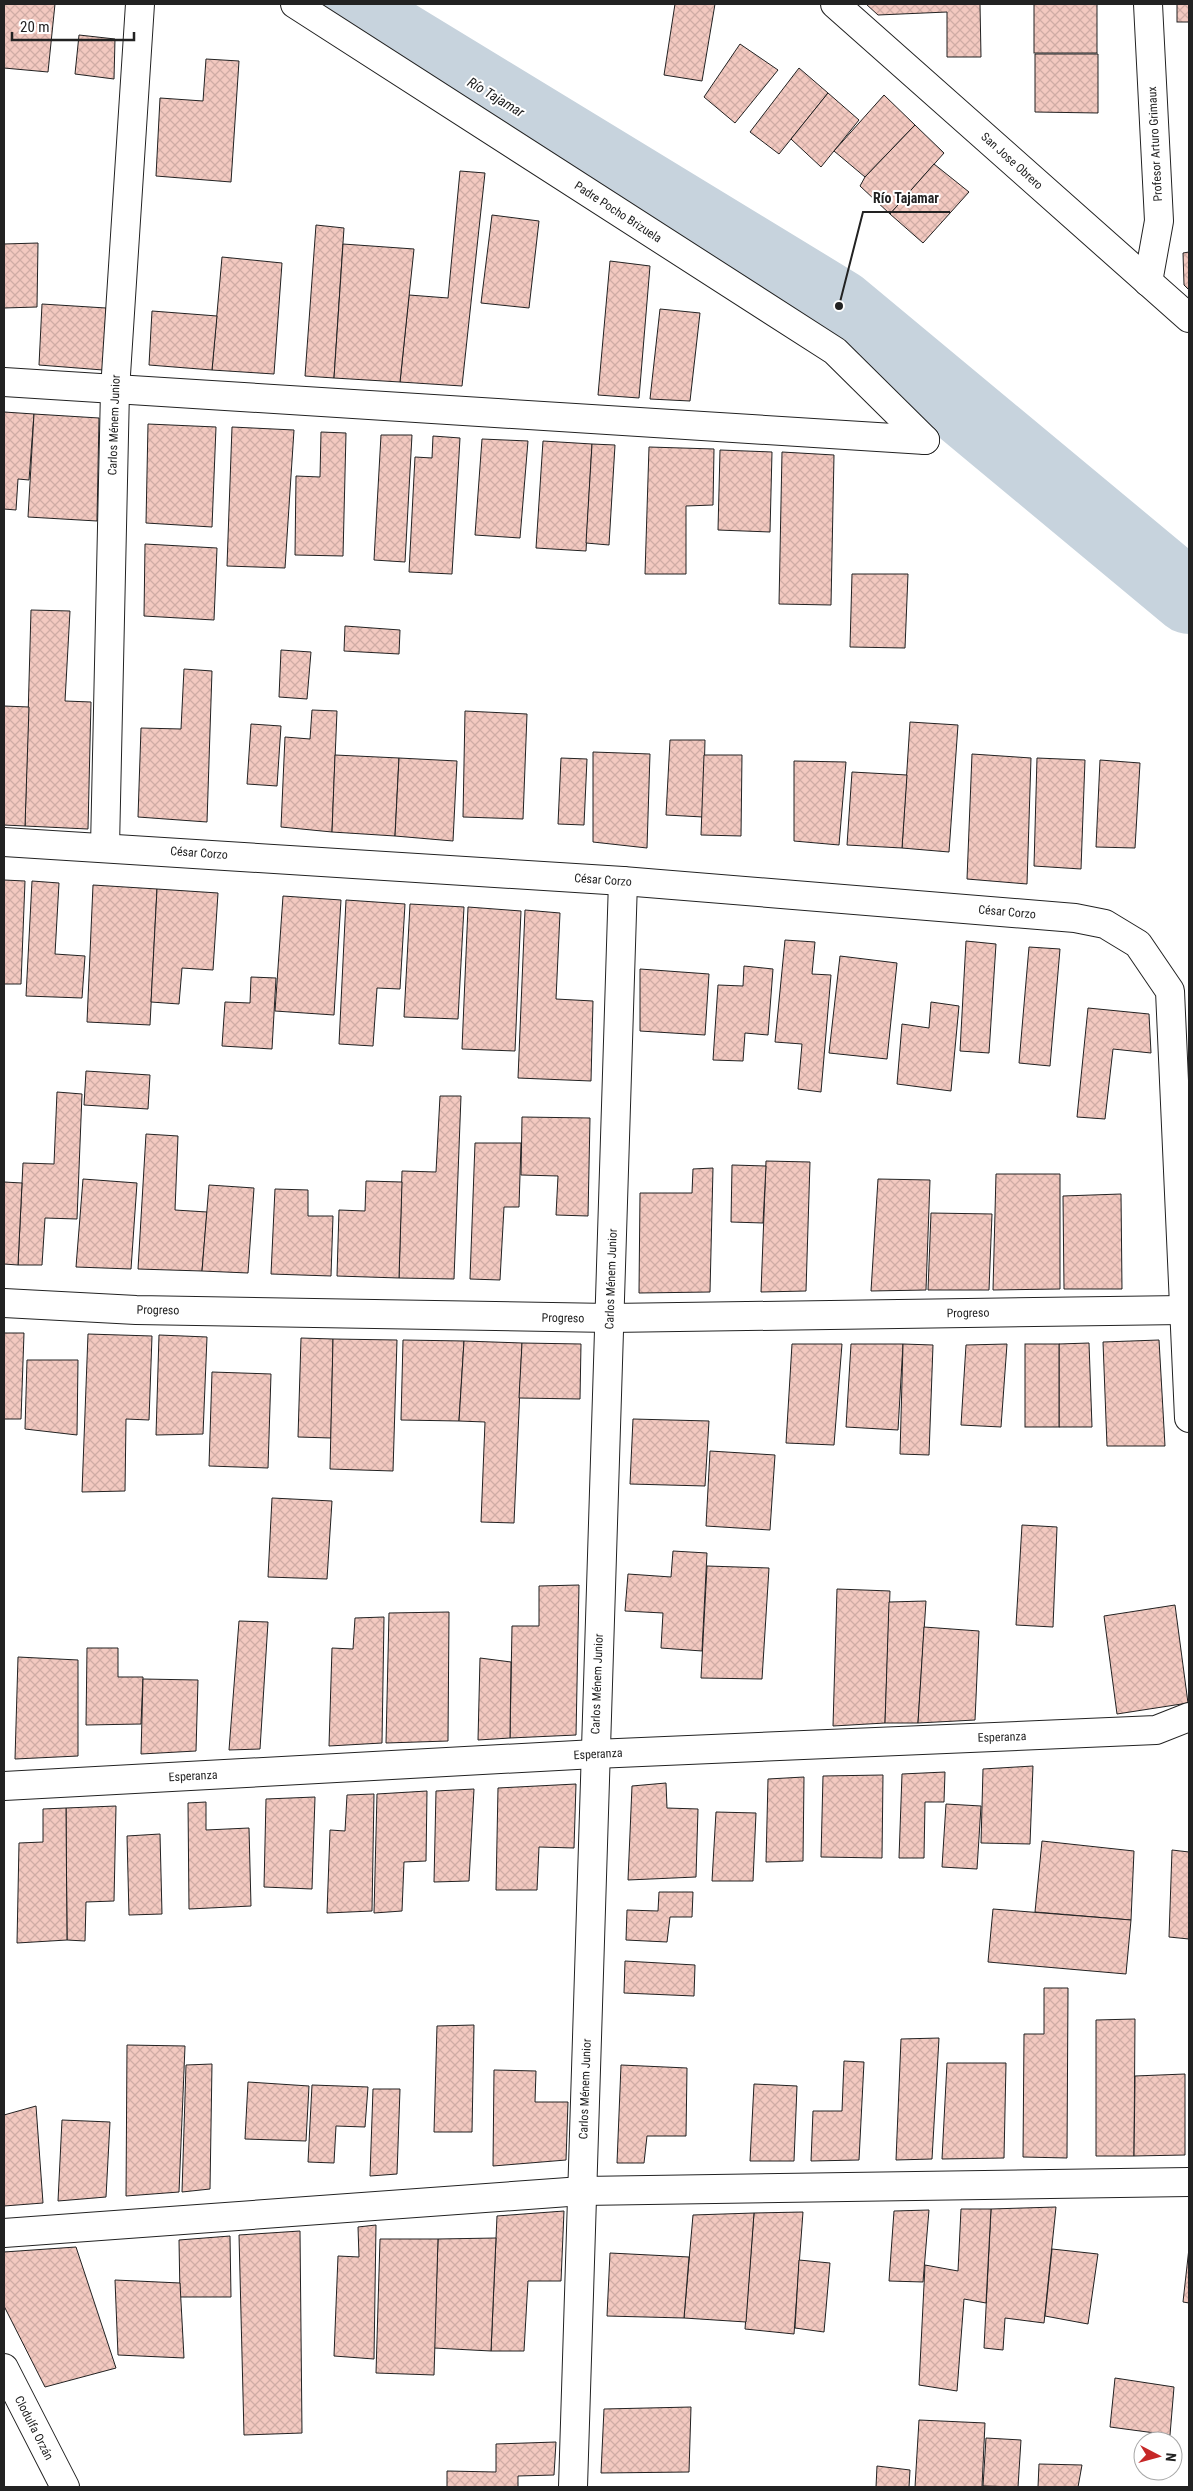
<svg xmlns="http://www.w3.org/2000/svg" width="1193" height="2491" font-family="'Roboto Condensed',sans-serif">
	<style>
		.lines { fill: none; stroke-linecap: round; stroke-linejoin: round }
		.river { stroke: #c7d3dd; stroke-width: 74 }
		.building { fill: url(#building-cross-hatch); stroke: #222 }
		.minor-casing { stroke: #222; stroke-width: 30 }
		.minor { stroke: #fff; stroke-width: 28 }
		.labels { text-anchor: middle; dominant-baseline: central; stroke-width: 4; stroke-linejoin: round; paint-order: stroke }
		.street-label { font-size: 12px; fill: #222; stroke: #fff }
		.water-label { font-size: 14px; font-style: italic; fill: #222; stroke: #fff }
		.leader { fill: none; stroke: #222; stroke-width: 2 }
		.callout-dot { fill: #222; stroke: #fff; stroke-width: 2 }
		.callout-label { font-size: 14px; text-anchor: middle; font-weight: bold; fill: #222; stroke: #fff; stroke-width: 4; stroke-linejoin: round; paint-order: stroke }
	</style>
	<defs>
		<pattern id="building-cross-hatch" width="8" height="8" patternUnits="userSpaceOnUse" patternTransform="scale(1.25)"><rect width="8" height="8" fill="#f3c9c0"/><path d="M0 0l8 8M0 8l8-8" fill="none" stroke="#d0aca5"/></pattern>
	</defs>
	<rect width="100%" height="100%" fill="#fff"/>
	<g class="lines">
		<path class="river" d="M360,4L386,30L839,306L1189,597"/>
	</g>
	<g class="building">
		<path d="M4,4H55L48,72L4,68Z"/>
		<path d="M675,4H715L702,81L664,75Z"/>
		<path d="M866,4H980L981,57H947V12L878,15Z"/>
		<rect x="1034" y="4" width="63" height="49"/>
		<rect x="1177" y="4" width="12" height="18"/>
		<path d="M79,35L115,39L114,79L75,74Z"/>
		<path d="M740,44L778,70L735,123L704,97Z"/>
		<path d="M1035,54H1098V113L1035,112Z"/>
		<path d="M206,59L239,61L231,182L156,176L160,98L203,101Z"/>
		<path d="M799,68L828,93L779,154L750,132Z"/>
		<path d="M828,93L859,120L821,167L791,139Z"/>
		<path d="M884,95L915,125L865,177L834,151Z"/>
		<path d="M915,125L944,153L890,214L860,186L865,177Z"/>
		<path d="M934,164L969,192L923,243L890,214Z"/>
		<path d="M460,171L485,173L462,386L400,382L409,295L448,298Z"/>
		<path d="M492,215L539,221L529,308L481,303Z"/>
		<path d="M316,225L344,228L334,378L305,376Z"/>
		<path d="M38,243L37,307L4,308V244Z"/>
		<path d="M343,244L414,249L400,382L334,378Z"/>
		<path d="M1189,252V290L1184,285L1183,253Z"/>
		<path d="M222,257L282,263L274,374L212,370Z"/>
		<path d="M610,261L650,266L639,398L598,395Z"/>
		<path d="M42,304L106,308L103,370L39,365Z"/>
		<path d="M660,309L700,313L690,401L650,399Z"/>
		<path d="M152,311L217,316L212,370L149,365Z"/>
		<path d="M4,412L34,414L29,480L18,479L16,510L4,509Z"/>
		<path d="M34,414L99,418L97,521L28,517Z"/>
		<path d="M148,424L216,427L212,527L146,523Z"/>
		<path d="M232,427L294,430L285,568L227,566Z"/>
		<path d="M321,432L346,433L343,556L295,555L296,476L320,477Z"/>
		<path d="M381,435H412L405,562L374,560Z"/>
		<path d="M433,436L460,438L452,574L409,572L415,457L432,458Z"/>
		<path d="M482,439L528,441L520,538L475,535Z"/>
		<path d="M543,441L592,444L586,551L536,548Z"/>
		<path d="M592,444L615,445L609,545L586,543Z"/>
		<path d="M649,447L714,449L713,505L686,506V574H645Z"/>
		<path d="M720,450L772,452L770,532L718,530Z"/>
		<path d="M782,452L834,455L831,605L779,604Z"/>
		<path d="M145,544L217,548L214,620L144,616Z"/>
		<path d="M852,574H908L905,648L850,647Z"/>
		<path d="M31,610L70,611L65,701L91,702L88,829L25,826Z"/>
		<path d="M345,626L400,630L399,654L344,651Z"/>
		<path d="M281,650L311,652L307,699L279,697Z"/>
		<path d="M184,669L212,671L207,822L138,817L141,728L181,729Z"/>
		<path d="M4,706L29,707L25,826L4,825Z"/>
		<path d="M312,710L337,711L332,832L281,827L285,737L310,739Z"/>
		<path d="M465,711L527,714L523,819L463,817Z"/>
		<path d="M910,722L958,725L949,852L902,848Z"/>
		<path d="M251,724L281,726L277,786L247,784Z"/>
		<path d="M670,740H705L703,817L666,815Z"/>
		<path d="M593,752L650,754L647,848L593,842Z"/>
		<path d="M972,754L1031,758L1027,884L967,879Z"/>
		<path d="M335,755L399,758L395,836L332,832Z"/>
		<path d="M704,755H742L741,836L701,835Z"/>
		<path d="M399,758L457,761L453,841L395,836Z"/>
		<path d="M561,758L587,759L584,825L558,824Z"/>
		<path d="M1037,758L1085,760L1081,869L1034,866Z"/>
		<path d="M1100,760L1140,763L1135,848L1096,847Z"/>
		<path d="M794,761L846,762L839,845L794,841Z"/>
		<path d="M852,772L907,775L902,848L847,845Z"/>
		<path d="M4,880L25,881L21,984H4Z"/>
		<path d="M32,881L59,883L55,954L85,956L82,998L26,996Z"/>
		<path d="M93,885L157,889L150,1025L87,1022Z"/>
		<path d="M157,889L218,893L213,970L182,968L179,1004L151,1002Z"/>
		<path d="M283,896L341,900L334,1015L275,1011Z"/>
		<path d="M346,900L405,904L400,989L377,988L373,1046L339,1044Z"/>
		<path d="M410,904L464,907L458,1019L404,1017Z"/>
		<path d="M468,907L521,911L515,1051L462,1049Z"/>
		<path d="M525,910L560,913L556,999L593,1001L591,1081L518,1078Z"/>
		<path d="M785,940L815,942L812,974L831,975L821,1092L798,1089L802,1044L775,1042Z"/>
		<path d="M966,941L996,944L989,1053L960,1051Z"/>
		<path d="M1029,947L1060,949L1050,1066L1019,1063Z"/>
		<path d="M840,956L897,963L887,1059L829,1053Z"/>
		<path d="M744,966L773,969L768,1035L745,1033L743,1061L713,1060L718,985L743,986Z"/>
		<path d="M640,969L709,974L705,1035L640,1031Z"/>
		<path d="M251,977L276,978L272,1049L222,1046L225,1002L250,1003Z"/>
		<path d="M931,1002L959,1006L951,1091L897,1084L902,1024L929,1028Z"/>
		<path d="M1088,1008L1149,1014L1151,1053L1113,1049L1105,1119L1077,1117Z"/>
		<path d="M86,1071L150,1075L148,1109L84,1105Z"/>
		<path d="M57,1092L82,1094L77,1219L45,1218L42,1265H18L23,1163L54,1164Z"/>
		<path d="M440,1096H461L454,1279L399,1278L402,1171L436,1172Z"/>
		<path d="M522,1117L590,1118L588,1216L556,1215L558,1176L521,1175Z"/>
		<path d="M146,1134L178,1136L175,1210L207,1212L202,1271L138,1269Z"/>
		<path d="M475,1143H521L519,1207H504L500,1280L470,1279Z"/>
		<path d="M766,1161L810,1162L806,1291L761,1292Z"/>
		<path d="M732,1165L766,1166L763,1223L731,1222Z"/>
		<path d="M713,1168L710,1292L639,1293L640,1193H692L693,1169Z"/>
		<path d="M996,1174H1060V1289L993,1290Z"/>
		<path d="M83,1179L137,1183L131,1269L76,1267Z"/>
		<path d="M878,1179L930,1180L926,1290L871,1291Z"/>
		<path d="M366,1181L402,1182L399,1278L337,1276L339,1210L365,1211Z"/>
		<path d="M4,1182L22,1183L18,1265L4,1264Z"/>
		<path d="M209,1185L254,1188L248,1273L202,1271Z"/>
		<path d="M275,1189L308,1190V1216H333L331,1276L271,1274Z"/>
		<path d="M1121,1194L1122,1289H1064L1063,1196Z"/>
		<path d="M931,1213L992,1214L989,1290H928Z"/>
		<path d="M4,1333H24L21,1419H4Z"/>
		<path d="M88,1334L152,1336L149,1420L126,1419L125,1491L82,1492Z"/>
		<path d="M159,1335L207,1337L203,1434L156,1435Z"/>
		<path d="M301,1338L333,1339L331,1438L298,1437Z"/>
		<path d="M333,1339L397,1340L393,1471L330,1469Z"/>
		<path d="M403,1340L464,1341L459,1421L401,1420Z"/>
		<path d="M1159,1340L1165,1446H1107L1103,1342Z"/>
		<path d="M464,1341L522,1343L514,1523L481,1522L485,1422L459,1421Z"/>
		<path d="M522,1343L581,1344L580,1399L519,1398Z"/>
		<path d="M1089,1343L1092,1427H1059V1344Z"/>
		<path d="M792,1344H842L834,1445L786,1443Z"/>
		<path d="M851,1344H903L898,1430L846,1427Z"/>
		<path d="M903,1344L933,1345L929,1455L900,1454Z"/>
		<path d="M1007,1344L1001,1427L961,1425L966,1345Z"/>
		<rect x="1025" y="1344" width="34" height="83"/>
		<path d="M27,1360H78L77,1435L25,1429Z"/>
		<path d="M212,1372L271,1374L268,1468L209,1466Z"/>
		<path d="M633,1419L709,1421L705,1486L630,1484Z"/>
		<path d="M710,1451L775,1455L770,1530L706,1526Z"/>
		<path d="M272,1498L332,1501L327,1579L268,1577Z"/>
		<path d="M1022,1525L1057,1527L1053,1627L1016,1625Z"/>
		<path d="M673,1551L707,1553L702,1651L661,1648L663,1613L625,1611L628,1574L671,1577Z"/>
		<path d="M707,1566L769,1568L762,1679L701,1678Z"/>
		<path d="M579,1585L576,1735L510,1738L512,1626H539V1586Z"/>
		<path d="M837,1589L890,1591L885,1723L833,1726Z"/>
		<path d="M926,1601L918,1723H885L889,1602Z"/>
		<path d="M1175,1605L1188,1703L1117,1714L1104,1616Z"/>
		<path d="M449,1612L448,1741L386,1743L389,1613Z"/>
		<path d="M384,1617L382,1743L329,1746L332,1648L353,1649L355,1618Z"/>
		<path d="M239,1621L268,1622L260,1749L229,1750Z"/>
		<path d="M924,1627L979,1631L975,1720L918,1723Z"/>
		<path d="M87,1648H118V1677H143L141,1724L86,1725Z"/>
		<path d="M18,1657L78,1660V1756L15,1759Z"/>
		<path d="M480,1658L511,1662L510,1738L478,1740Z"/>
		<path d="M143,1679L198,1680L196,1751L141,1754Z"/>
		<path d="M1033,1766L1030,1844L981,1843L983,1769Z"/>
		<path d="M945,1772L944,1802H925L924,1858H899L902,1774Z"/>
		<path d="M883,1775L882,1858L821,1857L823,1776Z"/>
		<path d="M804,1777L803,1861L766,1862L768,1779Z"/>
		<path d="M666,1783L667,1808L698,1809L696,1877L628,1880L632,1786Z"/>
		<path d="M576,1784L574,1848L539,1847L537,1890H496L498,1788Z"/>
		<path d="M474,1789L469,1881L434,1882L436,1791Z"/>
		<path d="M427,1791L426,1861L404,1862L402,1911L374,1913L377,1794Z"/>
		<path d="M374,1794L372,1911L327,1913L330,1830L345,1831L347,1795Z"/>
		<path d="M315,1797L312,1889L264,1887L266,1799Z"/>
		<path d="M206,1802V1830L249,1828L251,1906L189,1909L188,1803Z"/>
		<path d="M946,1804L981,1806L977,1869L942,1867Z"/>
		<path d="M116,1806L114,1901L86,1902L85,1941L67,1940L66,1808Z"/>
		<path d="M66,1808L67,1940L17,1943L19,1843L43,1842V1809Z"/>
		<path d="M716,1812L756,1813L753,1881H712Z"/>
		<path d="M160,1834L162,1914L129,1915L127,1836Z"/>
		<path d="M1042,1841L1134,1851L1131,1920L1035,1912Z"/>
		<path d="M1172,1850L1189,1852V1939L1169,1937Z"/>
		<path d="M659,1892H693L692,1917H670L667,1942L626,1940L627,1910L658,1911Z"/>
		<path d="M993,1909L1131,1920L1126,1974L988,1962Z"/>
		<path d="M625,1961L695,1965L694,1996L624,1993Z"/>
		<path d="M1044,1988H1068L1067,2158L1023,2157L1024,2034H1044Z"/>
		<path d="M1135,2019L1134,2156H1096V2020Z"/>
		<path d="M474,2025L472,2132H434L437,2026Z"/>
		<path d="M939,2038L932,2159L896,2160L901,2039Z"/>
		<path d="M127,2045L185,2046L179,2192L126,2196Z"/>
		<path d="M844,2061L864,2062L859,2160L811,2161L813,2111H842Z"/>
		<path d="M947,2063H1006L1004,2158L942,2159Z"/>
		<path d="M212,2064L210,2189L182,2192L186,2065Z"/>
		<path d="M621,2065L687,2068L686,2136H647L644,2163H617Z"/>
		<path d="M494,2070L536,2071L535,2102H568L566,2160L493,2166Z"/>
		<path d="M1185,2074V2155L1134,2156L1135,2076Z"/>
		<path d="M248,2082L309,2086L306,2141L245,2139Z"/>
		<path d="M754,2084L797,2086L794,2161H750Z"/>
		<path d="M312,2085L368,2087L365,2127L336,2126L334,2163L308,2162Z"/>
		<path d="M373,2089H400L397,2174L370,2176Z"/>
		<path d="M36,2106L43,2203L4,2206V2115Z"/>
		<path d="M62,2120L110,2122L106,2197L58,2201Z"/>
		<path d="M1056,2207L1044,2323L1005,2318L1003,2350L984,2348L991,2209Z"/>
		<path d="M961,2209H991L986,2303L964,2299L957,2391L919,2385L925,2265L958,2271Z"/>
		<path d="M929,2210L923,2282L889,2281L894,2211Z"/>
		<path d="M564,2211L561,2281H528L524,2351H491L497,2216Z"/>
		<path d="M803,2212L794,2334L745,2329L754,2213Z"/>
		<path d="M754,2213L746,2322L684,2318L693,2215Z"/>
		<path d="M376,2225L374,2359L334,2356L338,2256L359,2257L358,2227Z"/>
		<path d="M300,2231L302,2433L244,2435L239,2235Z"/>
		<path d="M230,2236L231,2297H180L179,2240Z"/>
		<path d="M496,2238L491,2351L434,2348L438,2239Z"/>
		<path d="M380,2239H438L434,2375L376,2373Z"/>
		<path d="M76,2247L116,2368L45,2387L4,2306V2252Z"/>
		<path d="M1189,2248V2303L1183,2302Z"/>
		<path d="M1052,2249L1098,2254L1088,2324L1045,2316Z"/>
		<path d="M610,2253L689,2257L684,2318L607,2316Z"/>
		<path d="M799,2260L830,2263L824,2332L795,2328Z"/>
		<path d="M115,2280L180,2283L184,2358L118,2355Z"/>
		<path d="M1115,2378L1174,2387L1170,2435L1110,2427Z"/>
		<path d="M691,2407L689,2472L601,2473L604,2409Z"/>
		<path d="M919,2420L985,2423L982,2487H915Z"/>
		<path d="M986,2438L1021,2440L1018,2487L983,2486Z"/>
		<path d="M556,2442L554,2475L518,2476V2487H447V2471L496,2472V2444Z"/>
		<path d="M1039,2464L1082,2465L1078,2487H1038Z"/>
		<path d="M877,2466L910,2470L909,2487H876Z"/>
	</g>
	<g class="lines">
		<defs>
			<g id="minor">
				<path d="M295,4L835,351L925,440"/>
				<path d="M835,4L1189,318"/>
				<path d="M1148,282L1159,221L1148,4"/>
				<path d="M4,382L925,440"/>
				<path d="M4,842L623,881L1075,918L1105,924L1138,944L1170,991L1189,1418"/>
				<path d="M105,847L115,390L140,4"/>
				<path d="M4,1303L136,1310L610,1318L1183,1310"/>
				<path d="M4,1786L595,1754L1156,1730L1189,1717"/>
				<path d="M4,2233L582,2191L1189,2182"/>
				<path d="M4,2368L65,2487"/>
				<path d="M573,2487L623,881"/>
			</g>
		</defs>
		<use href="#minor" class="minor-casing"/>
		<use href="#minor" class="minor"/>
	</g>
	<g class="labels">
		<g class="street-label">
			<text transform="translate(1155 144) rotate(-93)">Profesor Arturo Grimaux</text>
			<text transform="translate(1012 161) rotate(42)">San Jose Obrero</text>
			<text transform="translate(618 212) rotate(33)">Padre Pocho Brizuela</text>
			<text transform="translate(114 425) rotate(-88)">Carlos Ménem Junior</text>
			<text transform="translate(199 853) rotate(4)">César Corzo</text>
			<text transform="translate(603 880) rotate(4)">César Corzo</text>
			<text transform="translate(1007 912) rotate(5)">César Corzo</text>
			<text transform="translate(611 1279) rotate(-88)">Carlos Ménem Junior</text>
			<text transform="translate(158 1310) rotate(1)">Progreso</text>
			<text transform="translate(968 1313) rotate(-1)">Progreso</text>
			<text transform="translate(563 1318) rotate(1)">Progreso</text>
			<text transform="translate(597 1684) rotate(-88)">Carlos Ménem Junior</text>
			<text transform="translate(1002 1737) rotate(-2)">Esperanza</text>
			<text transform="translate(598 1754) rotate(-3)">Esperanza</text>
			<text transform="translate(193 1776) rotate(-3)">Esperanza</text>
			<text transform="translate(585 2089) rotate(-88)">Carlos Ménem Junior</text>
			<text transform="translate(34 2428) rotate(63)">Clodulfa Orzán</text>
		</g>
		<g class="water-label">
			<text transform="translate(496 97) rotate(31)">Río Tajamar</text>
		</g>
	</g>
	<path class="leader" d="M839 306L863 212H950"/>
	<circle class="callout-dot" cx="839" cy="306" r="5"/>
	<g class="callout-label">
		<text x="906" y="203">Río Tajamar</text>
	</g>
	<rect width="1193" height="2491" fill="none" stroke="#222222" stroke-width="10"/>
	<g transform="translate(1158 2456) rotate(96)"><circle r="24" fill="#ffffff" stroke="#a7a7a7"/>
	<path d="M0-4L9 19L0 12L-9 19Z" fill="#c62828"/>
	<text y="-8" font-size="14" font-weight="bold" text-anchor="middle" fill="#222222">N</text>
	</g>
	<path d="M12 32v8h122v-8" fill="none" stroke="#222222" stroke-width="2.5"/>
	<text x="20" y="32" font-size="15" fill="#222222" stroke="#ffffff" stroke-width="4" paint-order="stroke">20 m</text>
</svg>
